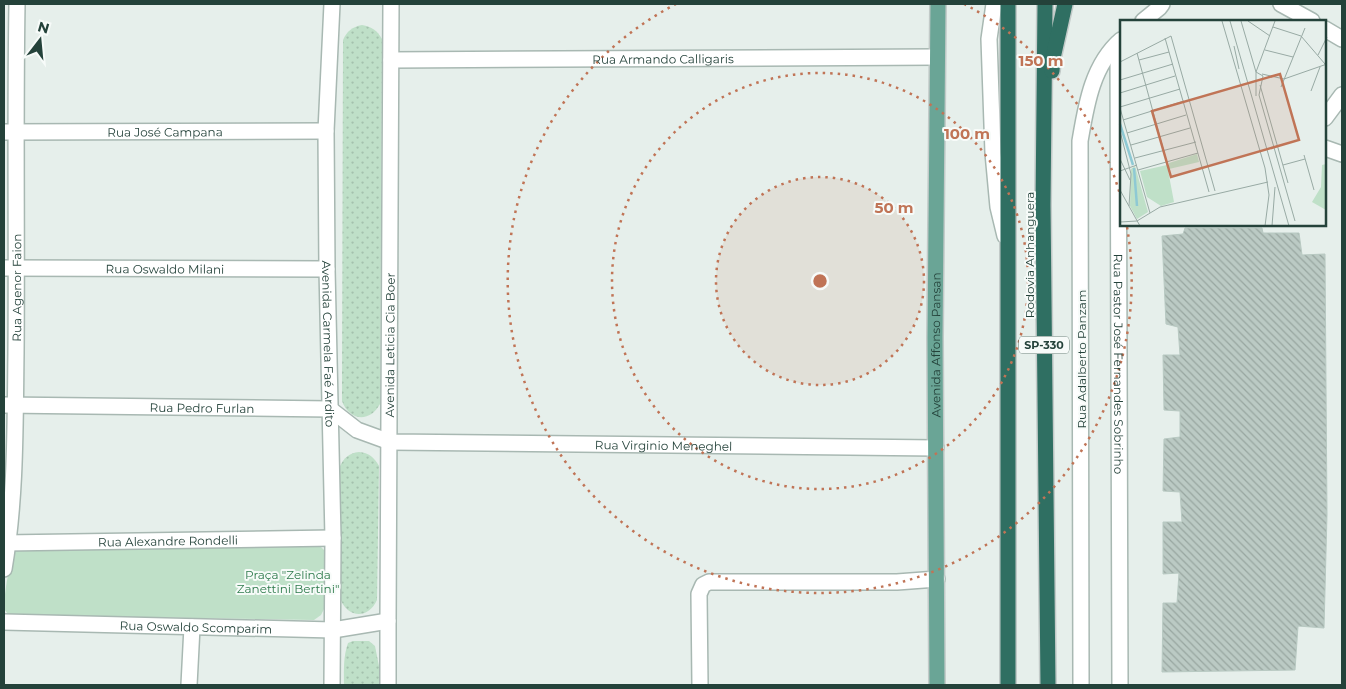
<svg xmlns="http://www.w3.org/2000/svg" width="1346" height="689" font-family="Montserrat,sans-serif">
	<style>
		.grass { fill: url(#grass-dots) }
		.park { fill: #bfe0c8 }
		.building { fill: url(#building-back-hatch); stroke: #b8c9c2 }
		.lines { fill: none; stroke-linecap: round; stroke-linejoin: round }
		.minor-casing { stroke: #a8b8b2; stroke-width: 18 }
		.major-casing { stroke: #c2cac8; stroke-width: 18 }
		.highway-casing { stroke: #c2cac8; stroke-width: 18 }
		.minor { stroke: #fff; stroke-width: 15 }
		.major { stroke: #6aa596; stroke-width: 15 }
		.highway { stroke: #2f6f62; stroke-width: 15 }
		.ring { fill: none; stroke: #c07456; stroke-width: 2.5; stroke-dasharray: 2.5 5 }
		.labels { text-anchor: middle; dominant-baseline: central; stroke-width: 4; stroke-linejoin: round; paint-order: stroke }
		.shield { fill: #f7fbf9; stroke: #637a73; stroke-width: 1 }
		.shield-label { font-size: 11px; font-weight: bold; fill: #24423a }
		.street-label { font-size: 12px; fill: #24423a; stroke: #f7fbf9 }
		.park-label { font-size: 12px; fill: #2d7a4b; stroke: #f7fbf9 }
		.inset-river { fill: none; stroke: #8ec9d4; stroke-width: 2.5 }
		.inset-road { fill: none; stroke: #98aaa4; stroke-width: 1 }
		.view { fill: #c07456; fill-opacity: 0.15; stroke: #c07456; stroke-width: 2.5 }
		.inset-edge { fill: none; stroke: #24423a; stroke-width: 2.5 }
		.centre { fill: #c07456; stroke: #f7fbf9; stroke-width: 2.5 }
		.ring-label { font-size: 15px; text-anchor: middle; font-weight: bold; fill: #c07456; stroke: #f7fbf9; stroke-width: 4; stroke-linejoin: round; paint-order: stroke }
	</style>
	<defs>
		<pattern id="grass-dots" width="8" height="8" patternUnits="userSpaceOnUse" patternTransform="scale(1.25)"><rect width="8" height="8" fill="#bfe0c8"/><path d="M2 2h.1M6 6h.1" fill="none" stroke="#a4c1ad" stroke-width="1.8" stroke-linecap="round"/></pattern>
		<pattern id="building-back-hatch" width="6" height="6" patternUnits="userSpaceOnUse" patternTransform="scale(1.25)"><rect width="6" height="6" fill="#bbcac4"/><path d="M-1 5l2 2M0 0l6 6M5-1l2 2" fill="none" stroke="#98a6a0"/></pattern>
	</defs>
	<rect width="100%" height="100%" fill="#e6efeb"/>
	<g class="grass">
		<path d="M362,25C372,27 377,30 382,39L380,404C370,423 349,421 342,401L343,40C347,31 352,27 362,25Z"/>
		<path d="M359,452C369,453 374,457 379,466L377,600C368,620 347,618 340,598V466C344,458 349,453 359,452Z"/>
		<path d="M353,641H369L375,646L379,666V685H344C344,671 343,657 348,643Z"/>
	</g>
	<path class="park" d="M319,545L326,552L325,607L321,615L314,620L11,615L8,614L4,609C4,596 9,558 17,549Z"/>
	<path class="building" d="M1185,228H1262L1263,233H1299L1302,255L1325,254L1327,514L1324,628L1298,626L1295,670L1162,672L1163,603H1177L1179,573L1163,574V522H1182L1180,492L1163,491L1164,439L1180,437V411L1164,410L1163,355H1180L1178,327L1166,324L1162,236L1183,234Z"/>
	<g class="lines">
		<defs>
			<g id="minor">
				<path id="s1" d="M332,4L326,131L327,269L333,538L332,685"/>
				<path d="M994,4L989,39L993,153L998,207L1005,236"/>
				<path d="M1281,4L1312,21"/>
				<path d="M1143,21L1159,8L1162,4"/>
				<path d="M1325,29L1342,39"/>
				<path id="s2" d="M1118,43L1120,685"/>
				<path id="s3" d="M391,60L937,57"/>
				<path d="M1325,118L1342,95"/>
				<path id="s4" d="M4,132L326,131"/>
				<path d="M1325,148L1342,154"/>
				<path id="s5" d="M4,268L327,269"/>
				<path id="s6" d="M4,405L330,409L357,430L390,442L936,448"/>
				<path id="s7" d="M4,543L333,538"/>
				<path id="s8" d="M4,569C16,498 15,425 16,353C17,237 15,120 17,4"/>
				<path id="s9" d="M4,622L333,630L388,621"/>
				<path d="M189,685L192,627"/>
				<path id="s10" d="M388,685V621L391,4"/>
				<path d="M700,685L699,594L703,585L709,582H897L937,579"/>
				<path d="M1081,685L1080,141C1086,106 1092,65 1121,40"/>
			</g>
			<g id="major">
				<path id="s11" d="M937,685L935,338L938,4"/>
			</g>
			<g id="highway">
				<path d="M1008,4V685"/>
				<path d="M1045,4L1043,205L1048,685"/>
				<path d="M1052,71L1053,58L1065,4"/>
			</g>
		</defs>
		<use href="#minor" class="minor-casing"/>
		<use href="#major" class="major-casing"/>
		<use href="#highway" class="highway-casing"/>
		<use href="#minor" class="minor"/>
		<use href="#major" class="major"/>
		<use href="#highway" class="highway"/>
	</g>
	<circle cx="820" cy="281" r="104" fill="#c07456" fill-opacity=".12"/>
	<g class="ring">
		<circle cx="820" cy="281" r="104"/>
		<circle cx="820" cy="281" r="208"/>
		<path d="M964 4A312 312 0 0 1 1121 198M1127 227A312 312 0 1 1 676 4"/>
	</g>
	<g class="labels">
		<rect class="shield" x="1019" y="336.5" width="50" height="17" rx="4"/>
		<g class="shield-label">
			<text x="1044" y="345">SP-330</text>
		</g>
		<g class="street-label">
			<text stroke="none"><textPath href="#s3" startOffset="272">Rua Armando Calligaris</textPath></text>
			<text stroke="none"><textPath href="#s4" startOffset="161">Rua José Campana</textPath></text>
			<text transform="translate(1029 255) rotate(-90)">Rodovia Anhanguera</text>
			<text stroke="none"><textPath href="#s5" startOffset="161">Rua Oswaldo Milani</textPath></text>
			<text stroke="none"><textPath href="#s8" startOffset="282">Rua Agenor Faion</textPath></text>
			<text stroke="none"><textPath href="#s1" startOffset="340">Avenida Carmela Faé Ardito</textPath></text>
			<text stroke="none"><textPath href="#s11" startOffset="340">Avenida Affonso Pansan</textPath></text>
			<text stroke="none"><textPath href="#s10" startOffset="340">Avenida Leticia Cia Boer</textPath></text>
			<text transform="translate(1081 359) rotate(-90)">Rua Adalberto Panzam</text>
			<text stroke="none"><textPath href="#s2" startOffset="321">Rua Pastor José Fernandes Sobrinho</textPath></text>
			<text stroke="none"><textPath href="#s6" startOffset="198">Rua Pedro Furlan</textPath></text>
			<text stroke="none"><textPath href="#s6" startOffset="669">Rua Virginio Meneghel</textPath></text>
			<text stroke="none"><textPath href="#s7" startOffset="164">Rua Alexandre Rondelli</textPath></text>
			<text stroke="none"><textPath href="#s9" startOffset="192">Rua Oswaldo Scomparim</textPath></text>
		</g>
		<g class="park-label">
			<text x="288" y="574">Praça "Zelinda<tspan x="288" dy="14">Zanettini Bertini"</tspan></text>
		</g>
	</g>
	<g transform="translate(1120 20)">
		<rect width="206" height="206" fill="#e6efeb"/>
		<path d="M206,144H207L206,190L192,182L201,167L202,145Z" fill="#bfe0c8"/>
		<path d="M77,134L79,142L49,149V143ZM47,145L54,182L41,186L27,177L20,151ZM15,146L28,192L17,199L10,186L11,149Z" fill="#bfe0c8"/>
		<path class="inset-river" d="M0,104L13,145M14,148L17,186"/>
		<path class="inset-road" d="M102,1L145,148L149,175L145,206M110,1L169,206M121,1L136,52M128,1L150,16M155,1L136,52L143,56L139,75L175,201M153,7L181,16L205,44M45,18L89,172M114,26L119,49M145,30L173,37M17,33L47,143M198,35L207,17M19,40L49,32M0,42L51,16L95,171M142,54L164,59L207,44M0,60L53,44M140,65L168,163M161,67L185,8M191,71L200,47M0,73L55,56M136,76V52M0,87L60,69M0,88L30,193M3,100L64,81M0,111L11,154L9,186M7,113L66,95M11,125L70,108M184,135L194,170M15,138L76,122M0,139L10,160M163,145L185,139M18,150L78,133M0,151L17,145M0,170L20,206M0,202L17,201L40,187L148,162M152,206L155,167"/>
		<path class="view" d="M160,54L179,120L51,157L32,91Z"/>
		<rect width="206" height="206" class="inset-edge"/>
	</g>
	<circle cx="820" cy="281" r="8" class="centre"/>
	<g class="ring-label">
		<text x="1041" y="66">150 m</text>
		<text x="967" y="139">100 m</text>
		<text x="894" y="213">50 m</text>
	</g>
	<rect width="1346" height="689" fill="none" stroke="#24423a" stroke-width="10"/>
	<g transform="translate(40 40) rotate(16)" stroke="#f7fbf9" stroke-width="4" paint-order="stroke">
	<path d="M0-4L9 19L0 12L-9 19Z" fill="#24423a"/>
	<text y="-8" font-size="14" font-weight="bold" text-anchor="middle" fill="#24423a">N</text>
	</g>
</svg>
